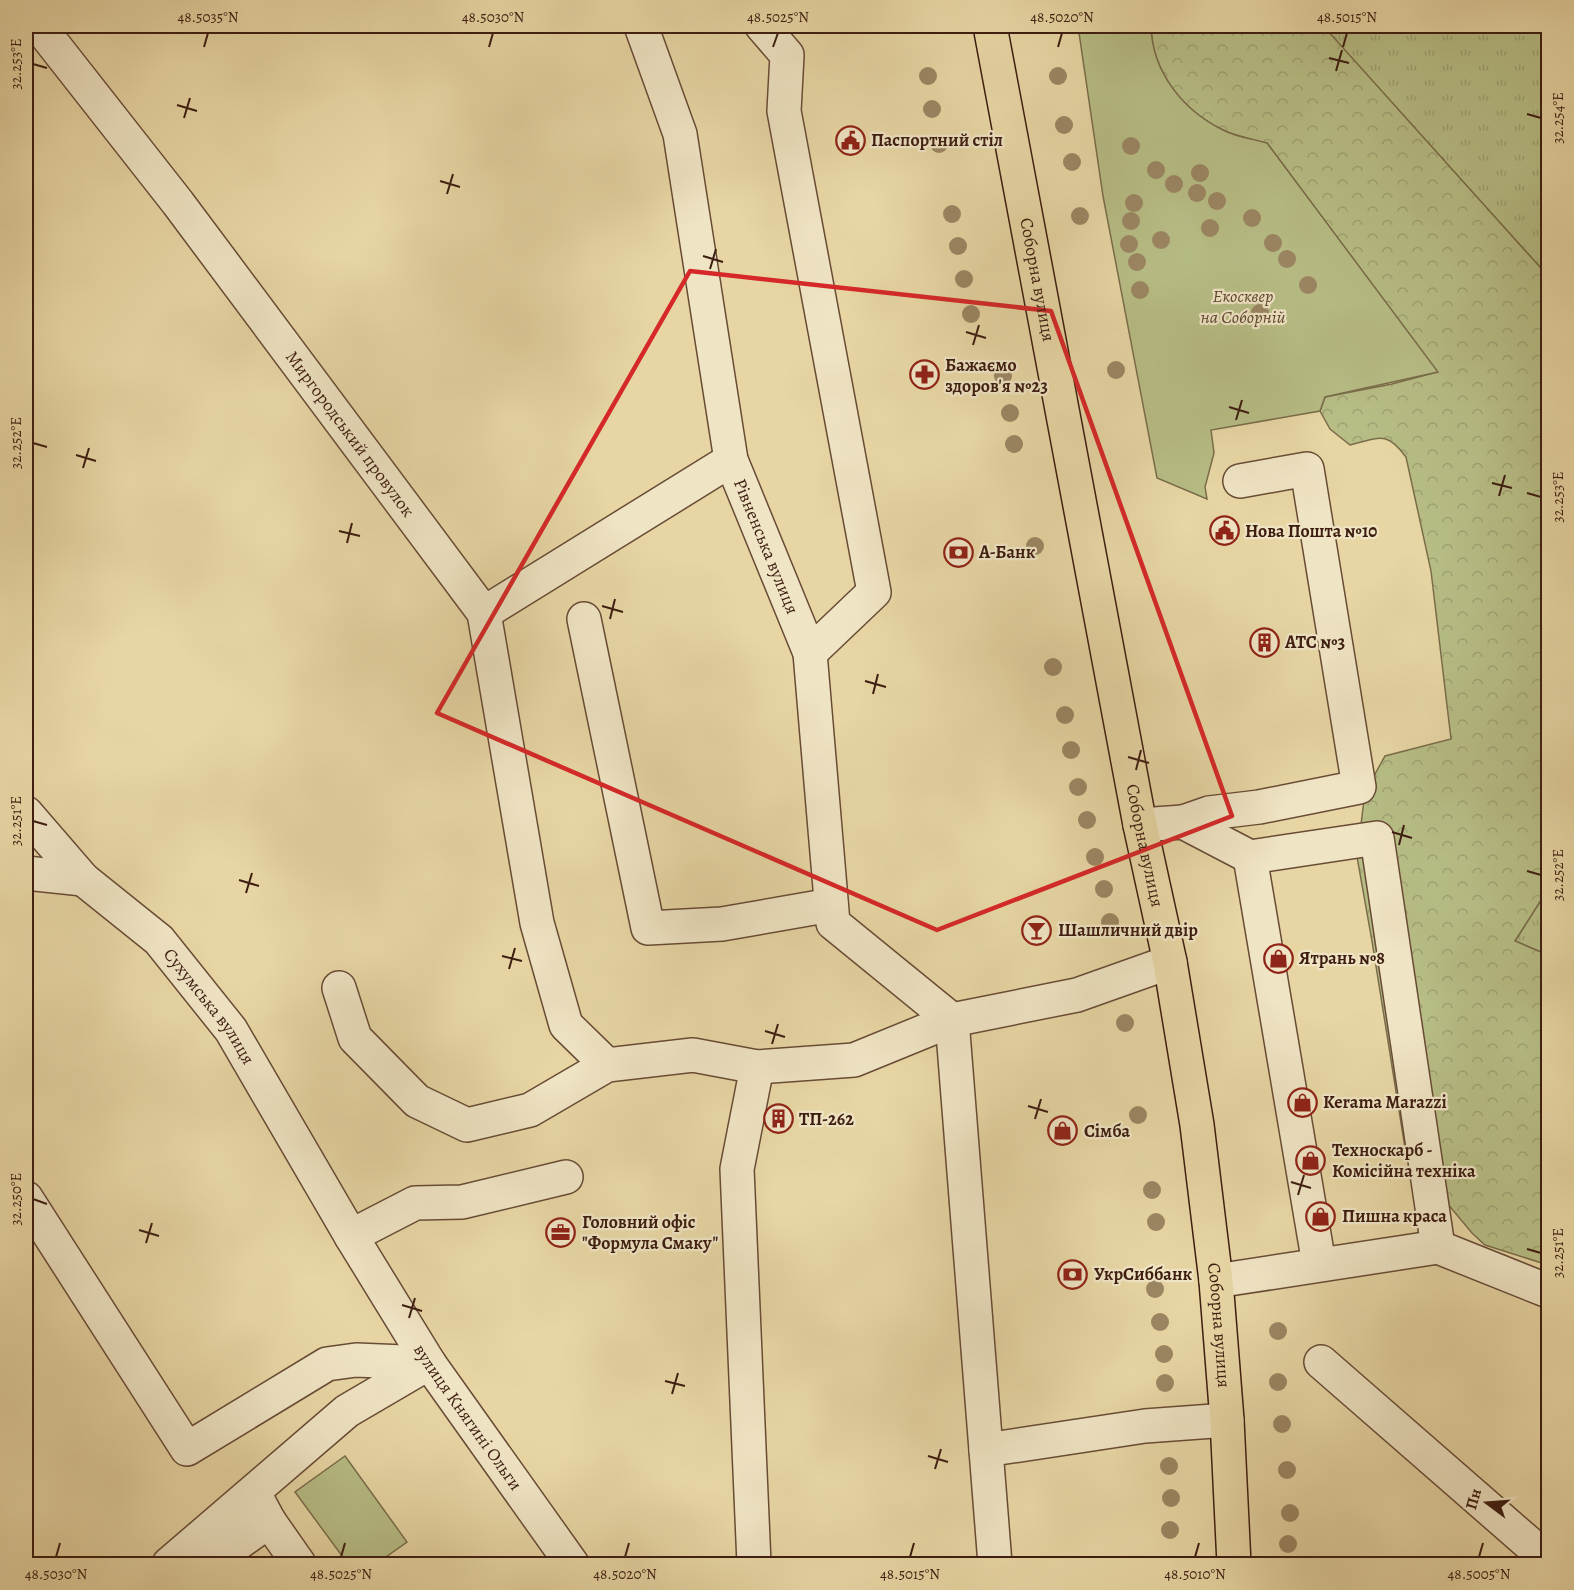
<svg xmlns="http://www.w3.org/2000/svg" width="1574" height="1590" font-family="Alegreya,serif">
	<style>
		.grass { fill: url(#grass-tufts); stroke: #7a6d4b; stroke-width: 1.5 }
		.forest { fill: url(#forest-crowns); stroke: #7a6d4b; stroke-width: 1.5 }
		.park { fill: #b7bd85; stroke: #7a6d4b; stroke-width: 1.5 }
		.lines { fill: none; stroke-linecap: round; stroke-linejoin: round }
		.minor-casing { stroke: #684b36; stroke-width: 36 }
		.major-casing { stroke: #3d1d11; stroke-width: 36 }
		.minor { stroke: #efe4c4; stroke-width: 33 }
		.major { stroke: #e7d6a4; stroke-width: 33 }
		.tree { fill: #9b8663 }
		.marked { fill: none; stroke: #d62828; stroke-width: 4.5; stroke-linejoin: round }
		.ticks { fill: none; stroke: #3d1d11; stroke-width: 2 }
		.labels { text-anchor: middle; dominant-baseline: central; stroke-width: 4.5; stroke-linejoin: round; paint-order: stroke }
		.poi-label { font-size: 18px; font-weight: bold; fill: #3d1d11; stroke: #efe4c4; text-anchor: start }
		.street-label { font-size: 18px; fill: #3d1d11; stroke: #efe4c4 }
		.park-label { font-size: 18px; font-style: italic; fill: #5c452e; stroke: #efe4c4 }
		.neatline { fill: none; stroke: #3d1d11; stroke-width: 2 }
		.ticks-label { font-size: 15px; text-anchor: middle; fill: #3d1d11 }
	</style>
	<defs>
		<pattern id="grass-tufts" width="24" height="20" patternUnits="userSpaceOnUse" patternTransform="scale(1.5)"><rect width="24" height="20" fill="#b7bd85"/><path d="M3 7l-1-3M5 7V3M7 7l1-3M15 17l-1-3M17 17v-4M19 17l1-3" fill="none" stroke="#9ea272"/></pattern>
		<pattern id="forest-crowns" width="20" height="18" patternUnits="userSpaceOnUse" patternTransform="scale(1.5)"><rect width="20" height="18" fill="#b7bd85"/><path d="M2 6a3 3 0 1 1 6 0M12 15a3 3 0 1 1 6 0" fill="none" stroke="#9ea272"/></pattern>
	</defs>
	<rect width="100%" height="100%" fill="#e7d6a4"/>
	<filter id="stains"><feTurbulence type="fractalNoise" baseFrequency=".00333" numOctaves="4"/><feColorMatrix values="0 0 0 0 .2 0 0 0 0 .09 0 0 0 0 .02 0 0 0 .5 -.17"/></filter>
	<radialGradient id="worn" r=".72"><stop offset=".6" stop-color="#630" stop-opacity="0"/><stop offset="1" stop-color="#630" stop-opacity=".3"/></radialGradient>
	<g class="grass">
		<path d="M1335,26H1548V276L1326,30Z"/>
		<path d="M1548,889V955L1515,941Z"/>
	</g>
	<path class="forest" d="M1151,26H1335L1327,30L1548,276V889L1515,941L1548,955V1265L1485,1245L1472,1233L1406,1154L1372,941L1357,857L1365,792L1385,756L1451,739L1431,571L1406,457C1386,430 1379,438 1350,445L1330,429L1320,411L1325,397L1392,384L1437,372L1267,143C1253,139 1236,137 1223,130C1182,110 1152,71 1151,26Z"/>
	<g class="park">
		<path d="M1078,26H1151C1152,71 1182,110 1223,130C1236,137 1253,139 1267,143L1438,372L1325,397L1320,411L1211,430L1214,453L1205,487L1207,499L1157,478L1103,196Z"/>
		<path d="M345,1456L407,1542L376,1564H348L295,1492Z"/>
	</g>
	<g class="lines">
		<defs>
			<g id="minor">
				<path id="s1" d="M39,26L178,203L484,613L537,923L566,1025L607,1065"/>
				<path id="s2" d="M641,26L680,134L731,460L810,653L833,923L952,1020"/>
				<path d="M762,26L787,55L784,111L874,592L810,653"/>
				<path d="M484,613L731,460"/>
				<path d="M584,619L648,928L722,924L831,905"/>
				<path id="s3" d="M26,813L83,879L159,940L231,1030L351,1236L429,1363L572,1564"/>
				<path d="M1183,822L1209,813L1259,807L1359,787L1307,469L1240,481"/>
				<path d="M1140,825L1183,822L1250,857L1377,838L1438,1247"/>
				<path d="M1250,857L1319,1264"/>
				<path d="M26,873L83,879"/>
				<path d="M339,988L355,1038L417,1101L467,1125L530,1110L607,1065L693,1055L757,1067L854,1060L952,1020L1077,995L1170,962"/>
				<path d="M952,1020L995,1564"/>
				<path d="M26,1198L187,1449L327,1364L356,1360L429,1363"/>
				<path d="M351,1236L415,1203L462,1202L566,1177"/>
				<path d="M1216,1281L1438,1247L1548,1291"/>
				<path d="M1321,1362L1548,1560"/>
				<path d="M986,1450L1145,1426L1227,1420"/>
				<path d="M254,1493L269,1521L299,1564"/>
				<path d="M169,1564L347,1411L429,1363"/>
				<path d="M209,1564L269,1521"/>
				<path d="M754,1564L737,1169L757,1067"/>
			</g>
			<g id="major">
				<path id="s4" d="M990,26L1140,825L1170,962L1197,1125L1216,1281L1227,1420L1234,1564"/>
			</g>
		</defs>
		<use href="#minor" class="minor-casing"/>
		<use href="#major" class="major-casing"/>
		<use href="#minor" class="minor"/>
		<use href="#major" class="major"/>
	</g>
	<g class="tree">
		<circle cx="928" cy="76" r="9"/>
		<circle cx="1058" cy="76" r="9"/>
		<circle cx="932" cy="109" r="9"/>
		<circle cx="1064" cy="125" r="9"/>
		<circle cx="939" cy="144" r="9"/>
		<circle cx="1131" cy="146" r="9"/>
		<circle cx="1072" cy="162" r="9"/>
		<circle cx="1156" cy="170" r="9"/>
		<circle cx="1200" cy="173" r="9"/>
		<circle cx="1174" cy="184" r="9"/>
		<circle cx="1197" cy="193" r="9"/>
		<circle cx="1217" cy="201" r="9"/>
		<circle cx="1134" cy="203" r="9"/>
		<circle cx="952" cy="214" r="9"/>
		<circle cx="1080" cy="216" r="9"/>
		<circle cx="1252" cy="218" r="9"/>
		<circle cx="1131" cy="221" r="9"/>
		<circle cx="1210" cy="228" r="9"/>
		<circle cx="1161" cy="240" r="9"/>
		<circle cx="1273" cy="243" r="9"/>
		<circle cx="1129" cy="244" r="9"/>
		<circle cx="958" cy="246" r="9"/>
		<circle cx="1287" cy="259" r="9"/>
		<circle cx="1137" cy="262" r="9"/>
		<circle cx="964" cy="279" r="9"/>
		<circle cx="1308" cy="285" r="9"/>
		<circle cx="1140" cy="290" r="9"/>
		<circle cx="1260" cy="313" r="9"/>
		<circle cx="971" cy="314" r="9"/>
		<circle cx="1116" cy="370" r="9"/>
		<circle cx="1003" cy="376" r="9"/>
		<circle cx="1010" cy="413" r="9"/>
		<circle cx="1014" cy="444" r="9"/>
		<circle cx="1035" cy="546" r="9"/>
		<circle cx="1053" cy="667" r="9"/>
		<circle cx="1065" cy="715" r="9"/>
		<circle cx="1071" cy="750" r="9"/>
		<circle cx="1078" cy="787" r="9"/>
		<circle cx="1087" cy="820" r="9"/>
		<circle cx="1095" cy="857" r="9"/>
		<circle cx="1104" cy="889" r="9"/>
		<circle cx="1110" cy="922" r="9"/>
		<circle cx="1125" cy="1023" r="9"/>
		<circle cx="1138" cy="1115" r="9"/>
		<circle cx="1152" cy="1190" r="9"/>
		<circle cx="1156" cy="1222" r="9"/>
		<circle cx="1155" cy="1289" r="9"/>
		<circle cx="1160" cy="1322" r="9"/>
		<circle cx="1278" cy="1331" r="9"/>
		<circle cx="1164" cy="1354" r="9"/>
		<circle cx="1278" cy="1382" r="9"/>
		<circle cx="1165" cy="1383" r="9"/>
		<circle cx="1282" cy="1424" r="9"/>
		<circle cx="1169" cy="1466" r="9"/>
		<circle cx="1287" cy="1470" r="9"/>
		<circle cx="1171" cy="1498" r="9"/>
		<circle cx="1290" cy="1513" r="9"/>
		<circle cx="1170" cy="1530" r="9"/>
		<circle cx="1288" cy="1544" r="9"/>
	</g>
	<path class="marked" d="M690,271L1051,311L1232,816L937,930L437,713Z"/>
	<path class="ticks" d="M204,47L208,33M489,47L493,33M773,47L778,33M1058,47L1062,33M1343,47L1347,33M1329,58L1349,63M33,64L47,68M1336,71L1342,50M177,105L197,111M1527,114L1541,118M184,118L190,98M440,181L460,187M447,194L453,174M703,256L723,262M710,269L716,249M966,332L986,338M973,345L979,325M1229,407L1249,413M1236,420L1242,400M33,443L47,447M76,455L96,461M83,468L89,448M1492,483L1512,488M1527,493L1541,497M1499,496L1505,475M339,531L360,536M347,543L352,523M602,606L623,612M610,619L615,599M865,681L886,687M873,694L878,674M1128,757L1149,763M1136,770L1141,750M33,821L47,825M1392,832L1412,838M1399,845L1404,825M1527,871L1541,875M239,880L259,886M246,893L252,873M502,956L522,961M509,969L515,948M765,1031L785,1037M772,1044L778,1024M1028,1106L1048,1112M1035,1119L1041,1099M1291,1182L1311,1188M1298,1195L1304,1175M33,1199L47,1204M139,1230L159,1236M146,1243L152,1223M1527,1249L1541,1253M402,1305L422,1311M409,1318L415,1298M665,1381L685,1386M672,1394L678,1373M928,1456L948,1462M935,1469L941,1449M56,1557L60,1543M341,1557L345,1543M625,1557L629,1543M910,1557L914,1543M1195,1557L1199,1543M1479,1557L1483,1543"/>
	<defs>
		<symbol id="civic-ring" viewBox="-11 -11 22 22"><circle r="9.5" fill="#efe4c4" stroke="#8f2418" stroke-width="1.5"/><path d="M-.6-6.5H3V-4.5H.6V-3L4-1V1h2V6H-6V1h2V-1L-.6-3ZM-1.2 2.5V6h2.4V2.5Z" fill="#8f2418"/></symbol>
		<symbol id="pharmacy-ring" viewBox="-11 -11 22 22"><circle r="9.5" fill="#efe4c4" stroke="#8f2418" stroke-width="1.5"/><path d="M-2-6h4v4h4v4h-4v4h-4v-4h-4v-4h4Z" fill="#8f2418"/></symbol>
		<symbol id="bank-ring" viewBox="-11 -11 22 22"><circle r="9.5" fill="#efe4c4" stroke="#8f2418" stroke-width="1.5"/><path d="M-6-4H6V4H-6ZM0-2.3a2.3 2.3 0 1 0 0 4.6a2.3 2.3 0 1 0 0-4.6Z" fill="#8f2418"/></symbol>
		<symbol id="building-ring" viewBox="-11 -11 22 22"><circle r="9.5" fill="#efe4c4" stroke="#8f2418" stroke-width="1.5"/><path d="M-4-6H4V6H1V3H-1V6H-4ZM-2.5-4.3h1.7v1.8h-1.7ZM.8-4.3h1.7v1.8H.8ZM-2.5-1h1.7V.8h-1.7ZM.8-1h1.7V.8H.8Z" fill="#8f2418"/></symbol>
		<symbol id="bar-ring" viewBox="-11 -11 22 22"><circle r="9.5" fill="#efe4c4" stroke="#8f2418" stroke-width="1.5"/><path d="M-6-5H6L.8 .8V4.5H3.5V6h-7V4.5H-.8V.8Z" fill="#8f2418"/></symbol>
		<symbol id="shop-ring" viewBox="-11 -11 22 22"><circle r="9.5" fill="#efe4c4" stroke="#8f2418" stroke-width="1.5"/><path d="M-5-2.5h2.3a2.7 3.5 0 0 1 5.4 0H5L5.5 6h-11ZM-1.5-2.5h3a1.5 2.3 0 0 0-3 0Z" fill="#8f2418"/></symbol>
		<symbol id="office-ring" viewBox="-11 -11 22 22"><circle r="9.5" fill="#efe4c4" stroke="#8f2418" stroke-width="1.5"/><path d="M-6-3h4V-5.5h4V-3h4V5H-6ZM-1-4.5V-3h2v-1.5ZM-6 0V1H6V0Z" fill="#8f2418"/></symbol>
	</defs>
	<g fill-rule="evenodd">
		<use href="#civic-ring" x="834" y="124" width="33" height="33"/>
		<use href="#pharmacy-ring" x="908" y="358" width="33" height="33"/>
		<use href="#civic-ring" x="1208" y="514" width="33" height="33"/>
		<use href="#bank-ring" x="942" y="536" width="33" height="33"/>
		<use href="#building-ring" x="1248" y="626" width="33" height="33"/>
		<use href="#bar-ring" x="1020" y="914" width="33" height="33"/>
		<use href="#shop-ring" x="1262" y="942" width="33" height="33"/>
		<use href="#shop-ring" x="1286" y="1086" width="33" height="33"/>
		<use href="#building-ring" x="762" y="1102" width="33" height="33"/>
		<use href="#shop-ring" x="1046" y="1114" width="33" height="33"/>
		<use href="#shop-ring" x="1294" y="1144" width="33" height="33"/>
		<use href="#shop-ring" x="1304" y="1200" width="33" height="33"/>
		<use href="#office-ring" x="544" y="1216" width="33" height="33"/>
		<use href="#bank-ring" x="1056" y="1258" width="33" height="33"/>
	</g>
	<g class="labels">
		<g class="poi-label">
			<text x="871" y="140">Паспортний стіл</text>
			<text x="945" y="365">Бажаємо<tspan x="945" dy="21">здоров'я №23</tspan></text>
			<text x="1245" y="531">Нова Пошта №10</text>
			<text x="979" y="552">А-Банк</text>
			<text x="1285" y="642">АТС №3</text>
			<text x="1058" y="930">Шашличний двір</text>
			<text x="1299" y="958">Ятрань №8</text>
			<text x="1323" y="1102">Kerama Marazzi</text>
			<text x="799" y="1119">ТП-262</text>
			<text x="1084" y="1131">Сімба</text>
			<text x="1332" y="1150">Техноскарб -<tspan x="1332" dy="21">Комісійна техніка</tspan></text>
			<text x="1342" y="1216">Пишна краса</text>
			<text x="582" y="1222">Головний офіс<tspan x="582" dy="21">"Формула Смаку"</tspan></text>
			<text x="1094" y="1274">УкрСиббанк</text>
		</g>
		<g class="street-label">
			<text stroke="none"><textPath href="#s4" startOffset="258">Соборна вулиця</textPath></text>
			<text stroke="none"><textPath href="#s1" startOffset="513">Миргородський провулок</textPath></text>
			<text stroke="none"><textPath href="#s2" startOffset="538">Рівненська вулиця</textPath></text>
			<text stroke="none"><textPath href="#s4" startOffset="834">Соборна вулиця</textPath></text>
			<text stroke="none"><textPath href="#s3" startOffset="268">Сухумська вулиця</textPath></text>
			<text stroke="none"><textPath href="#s4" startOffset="1320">Соборна вулиця</textPath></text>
			<text stroke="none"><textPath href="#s3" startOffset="754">вулиця Княгині Ольги</textPath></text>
		</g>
		<g class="park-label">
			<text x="1243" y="296">Екосквер<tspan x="1243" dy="21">на Соборній</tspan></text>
		</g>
	</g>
	<rect width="1574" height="1590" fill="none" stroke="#e7d6a4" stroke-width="66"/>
	<g transform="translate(1487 1503) rotate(286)" stroke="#efe4c4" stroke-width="4.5" paint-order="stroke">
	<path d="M0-4.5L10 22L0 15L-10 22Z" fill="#3d1d11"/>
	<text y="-9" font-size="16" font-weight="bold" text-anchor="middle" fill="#3d1d11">Пн</text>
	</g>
	<rect x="33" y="33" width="1508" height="1524" class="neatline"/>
	<g class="ticks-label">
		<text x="208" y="22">48.5035°N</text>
		<text x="493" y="22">48.5030°N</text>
		<text x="778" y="22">48.5025°N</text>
		<text x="1062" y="22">48.5020°N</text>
		<text x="1347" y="22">48.5015°N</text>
		<text transform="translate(16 64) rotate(-90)" y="5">32.253°E</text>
		<text transform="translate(1558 118) rotate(-90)" y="5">32.254°E</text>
		<text transform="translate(16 443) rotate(-90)" y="5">32.252°E</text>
		<text transform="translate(1558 497) rotate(-90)" y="5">32.253°E</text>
		<text transform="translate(16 821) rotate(-90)" y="5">32.251°E</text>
		<text transform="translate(1558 875) rotate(-90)" y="5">32.252°E</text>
		<text transform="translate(16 1199) rotate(-90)" y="5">32.250°E</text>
		<text transform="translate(1558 1253) rotate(-90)" y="5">32.251°E</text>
		<text x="56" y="1579">48.5030°N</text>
		<text x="341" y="1579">48.5025°N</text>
		<text x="625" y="1579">48.5020°N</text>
		<text x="910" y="1579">48.5015°N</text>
		<text x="1195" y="1579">48.5010°N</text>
		<text x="1479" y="1579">48.5005°N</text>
	</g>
	<rect width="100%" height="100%" filter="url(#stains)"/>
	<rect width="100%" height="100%" fill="url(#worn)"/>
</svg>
